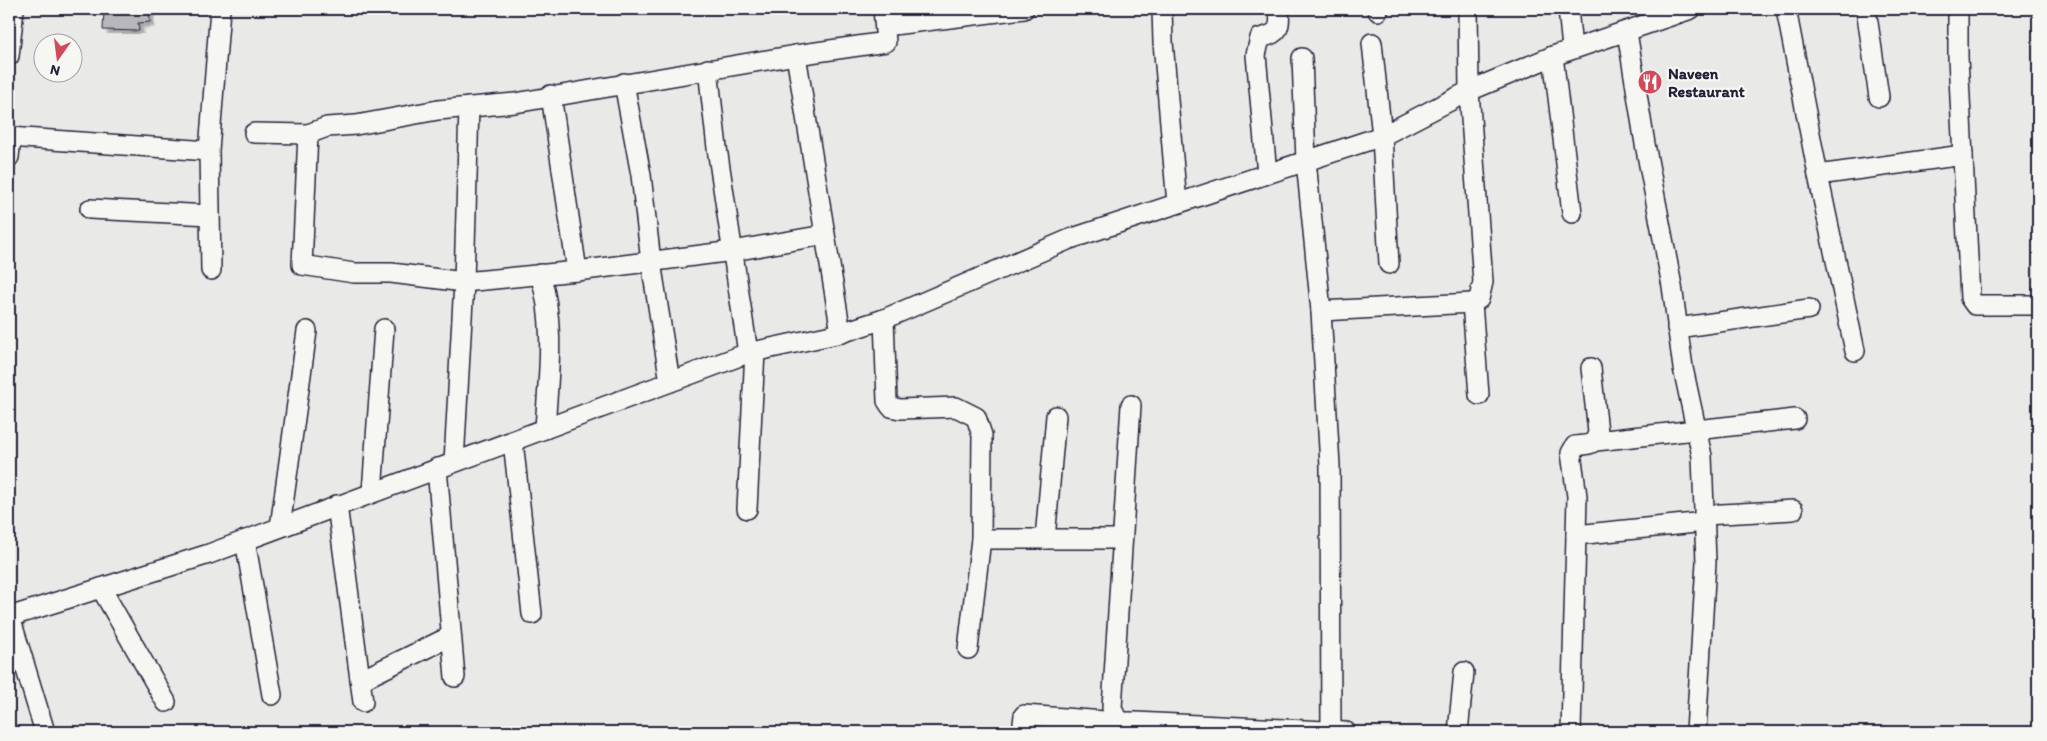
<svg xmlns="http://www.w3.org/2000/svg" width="2047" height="741" font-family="Itim,sans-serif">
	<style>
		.building { fill: #b8b8bc; stroke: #22223b; filter: url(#shadow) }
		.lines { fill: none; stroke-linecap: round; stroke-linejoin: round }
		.minor-casing { stroke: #22223b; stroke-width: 22 }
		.minor { stroke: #f6f6f2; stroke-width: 19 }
		.labels { text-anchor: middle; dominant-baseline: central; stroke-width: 4.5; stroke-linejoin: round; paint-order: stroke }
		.poi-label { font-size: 16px; font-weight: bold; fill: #22223b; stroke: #f6f6f2; text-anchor: start }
	</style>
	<defs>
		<filter id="shadow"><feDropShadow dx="4.5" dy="4.5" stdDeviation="1" flood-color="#0004"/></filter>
	</defs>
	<rect width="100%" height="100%" fill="#e9e9e7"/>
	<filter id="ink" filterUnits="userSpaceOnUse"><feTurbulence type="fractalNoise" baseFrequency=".02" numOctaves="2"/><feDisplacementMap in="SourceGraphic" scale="10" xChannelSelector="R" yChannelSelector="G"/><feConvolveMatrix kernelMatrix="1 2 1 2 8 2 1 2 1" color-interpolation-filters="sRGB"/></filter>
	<g filter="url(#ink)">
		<path class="building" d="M104,9H149L150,22L138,23L139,31L103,30Z"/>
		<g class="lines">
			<defs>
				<g id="minor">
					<path d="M1162,9L1163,42L1177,204"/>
					<path d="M1378,9V11"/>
					<path d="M1568,9L1572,48"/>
					<path d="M1786,9L1818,175"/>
					<path d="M1866,9L1879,97"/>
					<path d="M1958,9V57L1970,298L1975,305H2038"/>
					<path d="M885,26L1024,9"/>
					<path d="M1627,32L1645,144L1672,286L1683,368L1702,456L1706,562L1696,732"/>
					<path d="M1372,43L1382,136L1389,264"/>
					<path d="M796,55L841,333"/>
					<path d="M9,56L14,9"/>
					<path d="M1553,56L1572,213"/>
					<path d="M1302,58L1306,161L1321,311L1330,466L1331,732"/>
					<path d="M708,69L717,148L748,353"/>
					<path d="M624,83L641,175L651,262L670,382"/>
					<path d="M254,133L308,134L327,127L356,125L438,110L515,103L796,55L886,42L883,9"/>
					<path d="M308,134L302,265L354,273H391L464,282L577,271L551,95"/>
					<path d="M9,137L209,151"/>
					<path d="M9,157L11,137"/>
					<path d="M1267,174L1256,55L1260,38C1279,34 1281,28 1279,9"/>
					<path d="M90,209L210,215"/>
					<path d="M211,270L209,151L220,9"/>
					<path d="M577,271L733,251L824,235"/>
					<path d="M540,274C556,324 548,378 545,429"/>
					<path d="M1472,303L1479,395"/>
					<path d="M1321,311L1472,303L1479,299L1483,282L1469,91L1468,9"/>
					<path d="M884,319L887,401L891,407L900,409L956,407L976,417L982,435L981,539L968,649"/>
					<path d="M1677,328L1809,309"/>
					<path d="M1855,351L1818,175L1963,155"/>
					<path d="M513,441L532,614"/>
					<path d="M1596,441L1795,419"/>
					<path d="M454,462L464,282L469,107"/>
					<path d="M437,468L455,677"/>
					<path d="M372,492L384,329"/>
					<path d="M337,505L363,702"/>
					<path d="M747,509L755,351"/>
					<path d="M1704,515L1793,510"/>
					<path d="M280,527L307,331"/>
					<path d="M1576,535L1705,522"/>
					<path d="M981,539H1122"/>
					<path d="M1045,539L1056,416"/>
					<path d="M245,540L272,695"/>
					<path d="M101,588L166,702"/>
					<path d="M9,617L209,554L748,353L841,333L884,319L1070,239L1382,136L1469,91L1553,56L1691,9"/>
					<path d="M10,617L45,732"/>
					<path d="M361,680L451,636"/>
					<path d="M1118,722L1112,708L1131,405"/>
					<path d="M1022,732L1024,715L1118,722"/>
					<path d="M1118,732V722H1135L1346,732"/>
					<path d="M1458,732L1464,672"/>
					<path d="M1571,732L1577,496L1571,453L1575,446C1588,444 1594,447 1598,432L1591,368"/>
				</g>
			</defs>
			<use href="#minor" class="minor-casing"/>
			<use href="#minor" class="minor"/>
		</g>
	</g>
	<defs>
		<symbol id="restaurant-disc" viewBox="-11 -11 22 22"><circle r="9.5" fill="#d1495b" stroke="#f6f6f2"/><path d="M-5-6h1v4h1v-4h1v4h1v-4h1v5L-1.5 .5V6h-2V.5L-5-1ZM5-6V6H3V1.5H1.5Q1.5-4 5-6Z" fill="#fff"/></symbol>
	</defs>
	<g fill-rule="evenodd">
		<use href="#restaurant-disc" x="1636" y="68" width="28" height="28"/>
	</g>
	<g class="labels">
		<g class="poi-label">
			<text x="1668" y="73">Naveen<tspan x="1668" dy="18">Restaurant</tspan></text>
		</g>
	</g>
	<rect width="2047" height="741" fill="none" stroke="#f6f6f2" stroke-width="30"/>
	<rect x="15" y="15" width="2017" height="711" fill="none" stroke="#22223b" stroke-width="2" filter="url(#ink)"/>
	<g transform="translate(58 58) rotate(194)"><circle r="24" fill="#f6f6f2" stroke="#a1a1a9"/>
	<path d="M0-4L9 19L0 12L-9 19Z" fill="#d1495b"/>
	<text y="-8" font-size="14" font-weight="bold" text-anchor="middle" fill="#22223b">N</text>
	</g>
</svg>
